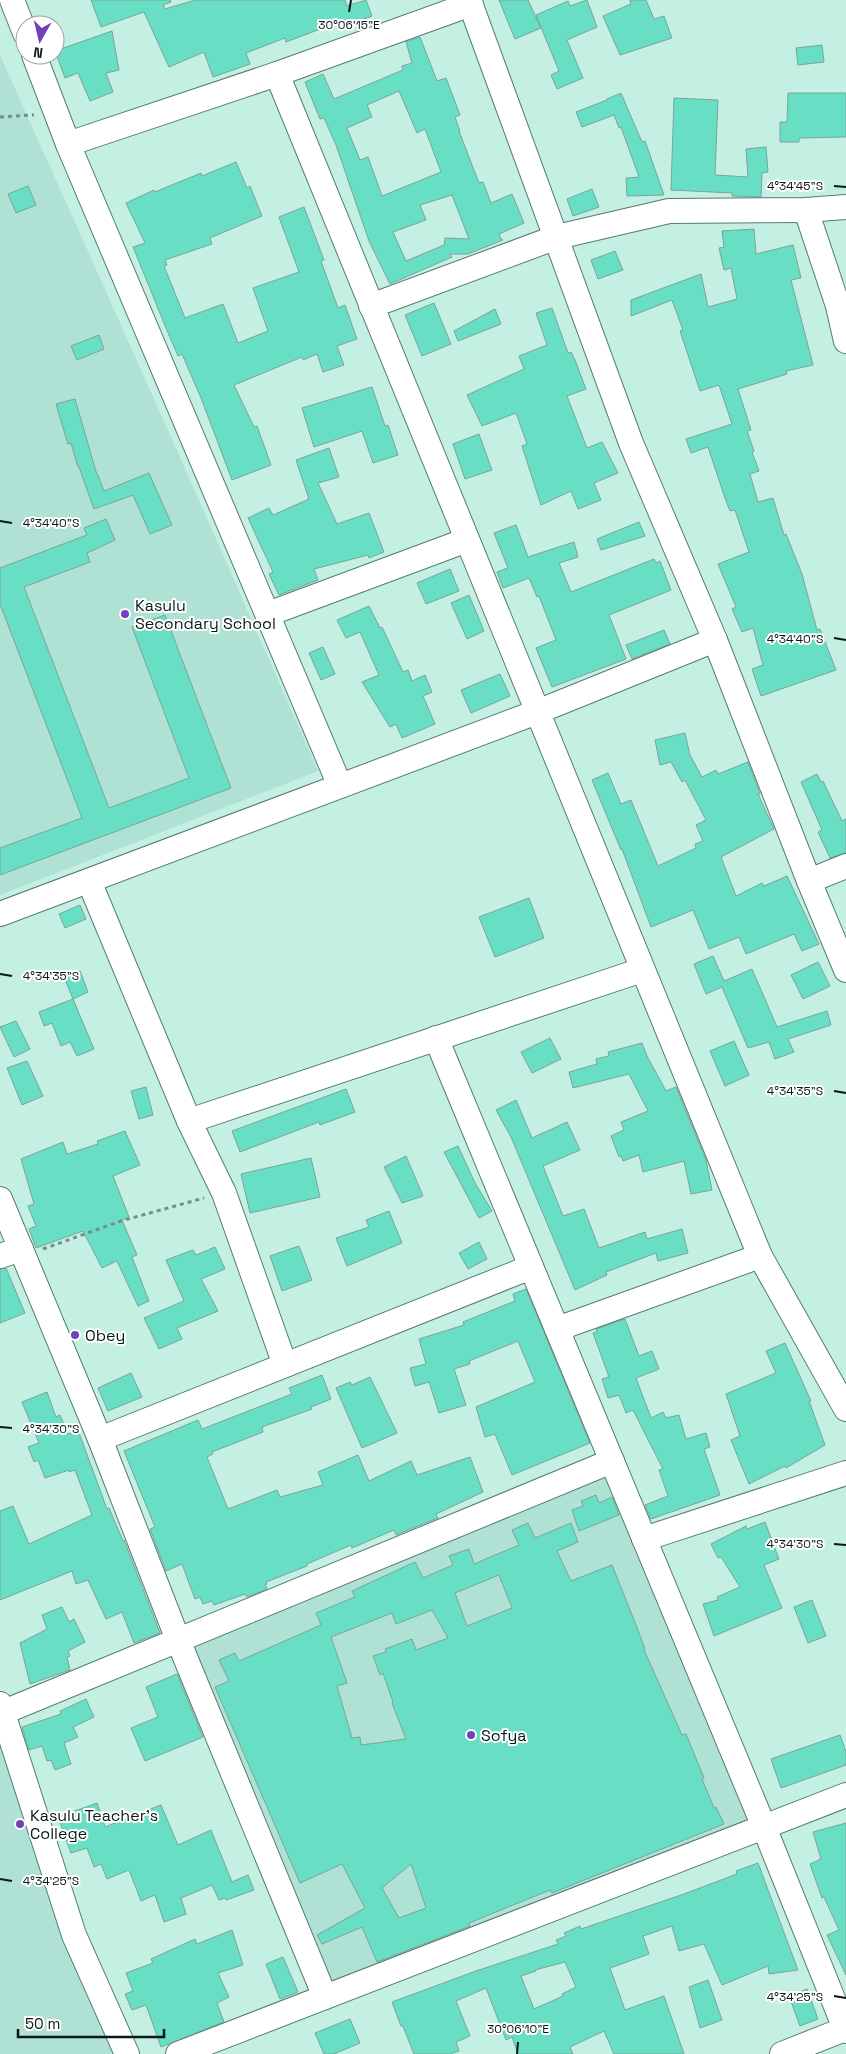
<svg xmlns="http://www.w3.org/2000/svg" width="846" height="2054" font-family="'Space Grotesk',sans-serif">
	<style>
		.built { fill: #afe2d4 }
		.building { fill: #68dfc4; stroke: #7ba499; fill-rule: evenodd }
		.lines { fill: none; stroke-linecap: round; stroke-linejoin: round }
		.street-casing { stroke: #547c71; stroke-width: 26 }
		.path { stroke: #719088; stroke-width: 3; stroke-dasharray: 4 4; stroke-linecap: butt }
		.street { stroke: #fff; stroke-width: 24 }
		.ticks { fill: none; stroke: #091915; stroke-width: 2 }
		.poi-dot { fill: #7240b7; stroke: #fff; stroke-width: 2 }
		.labels { text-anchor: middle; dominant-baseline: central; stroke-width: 4; stroke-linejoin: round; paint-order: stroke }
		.poi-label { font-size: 16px; fill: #091915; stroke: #fff; text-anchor: start }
		.ticks-label { font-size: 12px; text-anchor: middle; fill: #091915; stroke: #fff; stroke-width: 4; stroke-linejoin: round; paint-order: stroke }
	</style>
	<rect width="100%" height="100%" fill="#c4efe3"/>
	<g class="built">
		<path d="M0,55L180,457L318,771L0,895Z"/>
		<path d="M612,1464L757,1825L327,1993L185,1646Z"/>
		<path d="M0,1701L128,2054H0Z"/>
	</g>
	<g class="building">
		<path d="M91,0H170L171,2L163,5L165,9L195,0H345L347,6L366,0L372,16L346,26L344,20L286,42L285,38L246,53L250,64L213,77L204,52L169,67L144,12L101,27Z"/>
		<path d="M499,0H528L541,28L515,39Z"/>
		<path d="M587,0L597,27L567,40L583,78L557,89L551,75L559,71L536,15L568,1L570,6Z"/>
		<path d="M630,0H646L654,19L664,16L672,38L620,55L603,16L631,4Z"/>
		<path d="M112,31L119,70L106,73L113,92L90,101L78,73L65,78L55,51Z"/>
		<path d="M420,37L437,81L446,78L460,115L455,117L460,131H459L479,183L483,182L491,203L512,194L524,223L499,234L501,239L503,240L468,254H450L452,257L390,284L369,241L336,145L324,118L320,119L305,82L323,74L334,99L403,70L402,66L412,63L406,42ZM399,91L417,133L425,129L441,172L382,196L368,157L360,160L347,128L372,117L367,105ZM452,195L469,239L445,238L444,245L406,261L393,232L426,220L420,205Z"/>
		<path d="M822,45L824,62L798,65L796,48Z"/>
		<path d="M621,93L642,142L645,141L664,195L627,196L626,178L639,177L621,127L619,128L614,115L582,127L576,112L607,100V99Z"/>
		<path d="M788,93H846V137L799,138V142H780V122H787Z"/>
		<path d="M674,98L718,100L715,175L748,177L746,149L766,147L768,172L762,173L761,197L732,196V193L671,190Z"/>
		<path d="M236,162L247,188L250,186L262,216L210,238L212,244L165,260L167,265L164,266L185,318L223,304L238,343L268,331L253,288L299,272L279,217L304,207L324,260L321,261L338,308L345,305L357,339L337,346L344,365L323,372L317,354L303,360L302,357L234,385L254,427L257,426L271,465L232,480L201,398L182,354L178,356L166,328L133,247L145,243L126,203L154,190L155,192L201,173L202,176Z"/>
		<path d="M28,186L36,205L16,213L8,194Z"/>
		<path d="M592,189L599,207L573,216L567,199Z"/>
		<path d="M754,229L756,254L793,245L801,278L791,280L813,365L786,371L787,374L738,389L751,430L747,431L754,451L752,452L759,471L750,474L758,502L773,498L784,535L786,534L802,574L817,630L820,629L836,670L761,696L752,669L763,665L753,628L742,632L732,609L736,607L718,564L749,552L735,510L730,511L725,498L708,447L691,453L686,439L732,424L719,385L700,391L680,331L683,330L672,300L631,316V300L701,274L708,307L737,299L731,268L724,270L719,248L724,247L722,231Z"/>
		<path d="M615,251L623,270L598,279L591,260Z"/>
		<path d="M434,303L451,344L422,356L405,315Z"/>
		<path d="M552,308L568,353L571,352L575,360L586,389L567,396L587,448L602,442L618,473L594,483L601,500L578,509L571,491L541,505L522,446L527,444L516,413L482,426L467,395L524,369L519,356L547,345L536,313Z"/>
		<path d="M495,309L501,324L458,341L454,331Z"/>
		<path d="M99,335L104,349L77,360L71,346Z"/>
		<path d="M372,387L385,426L388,425L398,455L373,463L362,431L314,447L302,408Z"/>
		<path d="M75,399L97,475H98L104,491L149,473L172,525L150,534L133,495L94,509L79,467H78L71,443L68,444L56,404Z"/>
		<path d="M479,434L492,470L465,479L453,444Z"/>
		<path d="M329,448L339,477L318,483L337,524L369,513L384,552L369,558L368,555L314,569L318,580L279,595L269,574L273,572L248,518L269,508L273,515L309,499L296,460Z"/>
		<path d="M106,519L115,540L87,553L90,562L24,587L109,808L189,778L132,627L165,615L231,788L0,875V848L82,818L0,604V568L87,535L84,528Z"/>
		<path d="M639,522L645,536L601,550L597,539Z"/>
		<path d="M516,525L528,557L574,542L578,557L559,563L571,592L654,559L656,563L660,561L671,590L609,615L626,659L552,687L536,648L556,640L539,596L537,597L529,578L503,588L497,572L508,568L494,533Z"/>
		<path d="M450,569L459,591L426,604L417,583Z"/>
		<path d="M469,595L484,631L467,639L451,603Z"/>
		<path d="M369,606L380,628L382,627L403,672L408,670L412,681L425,675L432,692L423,696L435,724L402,738L396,724L390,727L362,682L379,675L360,632L346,638L337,620Z"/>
		<path d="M664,630L670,644L632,659L626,645Z"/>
		<path d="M323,647L335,674L321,680L309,653Z"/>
		<path d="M500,674L510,696L471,713L461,690Z"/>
		<path d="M685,733L690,755L702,777L716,770L718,774L748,762L760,794H758L774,829L721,857L736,896L762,883L764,886L787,876L819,944L802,951L794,934L746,954L739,937L709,949L693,910L651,927L622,849L621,850L592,780L608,773L621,804L631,800L658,866L696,848L695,844L703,841L696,825L706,820L685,780L682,782L671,762L660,765L655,740Z"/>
		<path d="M817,774L821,782L823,781L842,821L846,819V853L830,858L818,832L822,830L801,782Z"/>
		<path d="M529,898L544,938L495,957L479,917Z"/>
		<path d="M80,905L86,919L65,928L59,914Z"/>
		<path d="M713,956L724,981L752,969L777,1027L827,1011L831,1025L788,1039L794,1052L775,1059L769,1042L748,1048L722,987L706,994L694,964Z"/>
		<path d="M818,962L830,986L803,999L791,975Z"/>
		<path d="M80,971L88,992L73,999L64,977Z"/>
		<path d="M73,999L94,1049L77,1056L70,1042L61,1046L52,1023L44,1026L39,1012Z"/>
		<path d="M16,1021L30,1049L14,1057L0,1027Z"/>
		<path d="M550,1038L561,1059L532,1073L521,1052Z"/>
		<path d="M734,1041L749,1075L725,1086L710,1051Z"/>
		<path d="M642,1043L647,1056L666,1091L676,1087L706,1160L712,1190L691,1194L684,1161L643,1172L639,1155L623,1161L621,1156L619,1157L611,1136L624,1130L621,1122L648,1111L629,1074L573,1088L569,1072L597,1064L596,1059L609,1056L608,1052Z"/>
		<path d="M27,1061L43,1096L22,1105L7,1068Z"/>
		<path d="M146,1087L153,1115L139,1119L131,1091Z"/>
		<path d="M346,1089L355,1112L320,1125L319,1122L240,1152L232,1131Z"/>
		<path d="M516,1100L532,1138L567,1122L580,1150L543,1166L563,1216L584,1209L599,1248L645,1232L647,1239L682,1229L688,1253L658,1261L656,1253L606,1272L607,1275L575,1290L511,1137L496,1110Z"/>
		<path d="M125,1131L140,1165L113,1176L129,1217L122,1220L137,1255L132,1257L149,1301L138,1306L117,1261L102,1268L83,1231L36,1248L29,1229L36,1226L28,1206L34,1204L21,1159L63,1142L67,1154L98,1144L97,1141Z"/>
		<path d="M458,1146L475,1183L492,1211L479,1218L444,1152Z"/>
		<path d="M406,1156L423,1196L402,1203L384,1167Z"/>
		<path d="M311,1158L320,1197L250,1213L241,1174Z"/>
		<path d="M389,1211L402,1243L347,1266L336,1238L369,1227L366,1220Z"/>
		<path d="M479,1242L487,1259L468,1269L459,1253Z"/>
		<path d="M299,1246L312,1280L282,1291L270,1256Z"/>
		<path d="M215,1247L225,1269L201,1279L218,1311L177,1328L182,1339L159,1349L144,1318L184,1301L166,1260L193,1250L196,1255Z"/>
		<path d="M6,1268L25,1313L0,1323V1269Z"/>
		<path d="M526,1289L590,1443L512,1475L495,1434L485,1437L476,1407L535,1382L518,1341L469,1361L470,1364L454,1369L466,1405L439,1413L429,1382L415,1386L410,1368L426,1364L419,1339L464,1325L463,1322L515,1301L513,1294Z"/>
		<path d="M625,1319L639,1356L652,1351L659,1369L636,1378L651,1418L663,1412L666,1418L679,1415L686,1439L706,1433L710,1447L704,1449L720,1495L651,1519L645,1505L668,1496L659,1470L663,1469L633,1410L626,1413L619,1395L608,1398L602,1379L609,1377L593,1333L597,1332L596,1329Z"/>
		<path d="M785,1343L811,1401H809L825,1445L786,1468L785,1466L749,1484L731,1440L740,1436L726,1394L776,1373L766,1351Z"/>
		<path d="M131,1373L142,1397L108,1411L98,1388Z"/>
		<path d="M322,1375L331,1399L311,1407L312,1409L262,1427L263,1432L212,1452L213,1454L207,1457L228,1509L277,1490L280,1497L323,1485L318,1472L358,1455L369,1481L411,1461L417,1475L470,1457L483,1492L436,1514L438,1518L435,1519L396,1535L394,1530L352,1548L351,1545L307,1564V1566L266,1582L267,1584L265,1585L267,1589L247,1597L245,1594L214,1605L212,1601L203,1604L200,1597L195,1599L182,1564L166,1571L150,1529L155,1527L124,1451L198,1420L202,1429L292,1394L289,1388Z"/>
		<path d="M370,1377L397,1433L362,1448L336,1388L350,1382L352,1385Z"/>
		<path d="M47,1392L56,1417L60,1415L68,1434L78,1430L107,1509L109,1508L123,1541L124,1540L160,1633L134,1643L122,1612L106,1619L88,1580L76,1584L72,1571L0,1600V1511L13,1506L29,1544L92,1515L75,1470L69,1472V1470L45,1478L38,1460L34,1462L28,1447L39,1443L22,1402Z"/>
		<path d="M596,1495L599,1503L612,1497L619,1515L579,1531L572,1510L583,1506L581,1501Z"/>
		<path d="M765,1522L779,1559L764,1565L782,1608L714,1636L703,1604L718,1600L717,1597L740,1587L721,1557L718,1558L711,1544L746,1526L747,1529Z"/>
		<path d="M528,1523L535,1538L571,1523L578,1542L557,1551L571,1581L612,1565L636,1625L645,1649L644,1650L682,1735L686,1734L704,1778L702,1779L714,1808L716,1807L724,1824L552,1893L550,1890L469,1923L470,1926L377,1962L362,1927L322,1944L317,1935L365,1908L342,1864L300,1883L215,1687L229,1681L219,1660L235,1653L239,1661L321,1625L316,1613L355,1597L352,1591L415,1562L423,1578L453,1565L449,1556L469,1549L474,1564L519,1545L512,1530ZM499,1575L512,1608L467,1626L455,1593ZM432,1610L448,1638L416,1650L412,1639L385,1649L386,1652L373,1656L380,1675L383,1673L393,1702L392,1703L406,1739L361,1745L360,1737L352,1738L337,1686L347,1683L331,1637L392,1613L396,1624ZM411,1864L426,1908L399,1918L382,1888Z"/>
		<path d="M812,1600L826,1636L808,1643L794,1607Z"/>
		<path d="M62,1607L69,1622L74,1619L85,1642L68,1651L70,1656L67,1657L70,1670L30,1684L20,1643L47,1629L42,1615Z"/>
		<path d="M177,1674L203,1737L145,1761L131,1728L158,1717L146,1687Z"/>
		<path d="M86,1699L94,1717L73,1727L78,1737L64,1743L71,1764L55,1770L51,1760L47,1761L42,1746L29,1750L22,1727L61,1714L60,1711Z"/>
		<path d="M840,1735L846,1752V1765L781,1788L771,1759Z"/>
		<path d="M97,1803L105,1827L161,1805L178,1845L211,1830L232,1882L248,1875L254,1890L226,1900L225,1898L219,1900L212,1885L181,1898L186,1914L164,1922L155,1895L141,1901L129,1870L107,1879L101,1864L94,1867L87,1848L71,1853L58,1817Z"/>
		<path d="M846,1823V1975L827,1935L839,1930L824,1897L822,1898L810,1864L821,1859L813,1832Z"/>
		<path d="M758,1863L798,1970L769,1974L768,1966L722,1985L704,1944L679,1951L672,1926L643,1936L649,1954L610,1968L625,2010L664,1996L684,2054H614L604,2031L570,2047L573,2054H518L512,2037L506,2040L486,1988L456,2001L470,2036L456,2042L459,2051L450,2054H414L403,2026H401L392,2002L476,1971L558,1944L556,1940L566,1936L564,1933L580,1926L581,1929L684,1894L737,1874L736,1871ZM565,1962L576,1987L562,1994L563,1996L534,2009L521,1976L536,1971L535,1970Z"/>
		<path d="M232,1930L243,1965L218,1973L229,1997L217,2003L224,2022L161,2047L146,2005L132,2010L125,1994L133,1991L126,1973L153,1963L151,1959L195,1939L197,1944Z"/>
		<path d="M283,1957L298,1992L280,1999L266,1964Z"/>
		<path d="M708,1980L722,2020L700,2028L689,1987Z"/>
		<path d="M807,1989L818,2019L800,2026L789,1996Z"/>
		<path d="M350,2019L360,2043L334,2054H324L315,2033Z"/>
	</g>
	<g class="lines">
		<defs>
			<g id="street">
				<path d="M12,0L25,33"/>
				<path d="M469,0L631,443L715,640L809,881L846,970"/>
				<path d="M34,55L68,144L340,786"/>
				<path d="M277,74L760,1256L846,1409"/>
				<path d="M68,144L277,74L471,4"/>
				<path d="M806,210L838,306L846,341"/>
				<path d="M371,306L557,237L669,211L806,210L846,207"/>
				<path d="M268,614L467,540"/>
				<path d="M89,881L189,1121L224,1193L285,1365"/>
				<path d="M809,881L846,866"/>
				<path d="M0,914L537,712L715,640"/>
				<path d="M436,1038L764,1827L846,2031"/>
				<path d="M189,1121L642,970"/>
				<path d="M0,1199L100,1439L178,1640L325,1997"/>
				<path d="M0,1256L21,1249"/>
				<path d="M557,1329L760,1256"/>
				<path d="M100,1439L531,1267"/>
				<path d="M644,1539L846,1473"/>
				<path d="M0,1704L74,1935L127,2054"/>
				<path d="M4,1712L612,1461"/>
				<path d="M178,2054L846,1795"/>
				<path d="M782,2054L845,2029"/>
			</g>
		</defs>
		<use href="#street" class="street-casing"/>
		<g class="path">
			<path d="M0,117L34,115"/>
			<path d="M43,1249L121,1221L204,1198"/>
		</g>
		<use href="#street" class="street"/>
	</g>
	<path class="ticks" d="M349,12L351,0M834,186L846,187M0,521L12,523M834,638L846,640M0,974L12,976M834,1091L846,1093M0,1427L12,1428M834,1544L846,1545M0,1879L12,1881M834,1996L846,1998M517,2054L518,2042"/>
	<g class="poi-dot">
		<circle cx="125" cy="614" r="5"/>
		<circle cx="75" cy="1335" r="5"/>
		<circle cx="471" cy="1735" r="5"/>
		<circle cx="20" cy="1824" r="5"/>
	</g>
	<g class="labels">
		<g class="poi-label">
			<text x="135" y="605">Kasulu<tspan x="135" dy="18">Secondary School</tspan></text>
			<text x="85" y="1335">Obey</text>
			<text x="481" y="1735">Sofya</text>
			<text x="30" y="1815">Kasulu Teacher's<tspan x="30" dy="18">College</tspan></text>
		</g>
	</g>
	<g class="ticks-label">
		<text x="349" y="29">30°06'15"E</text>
		<text x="795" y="190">4°34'45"S</text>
		<text x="51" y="527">4°34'40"S</text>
		<text x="795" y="643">4°34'40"S</text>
		<text x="51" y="980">4°34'35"S</text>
		<text x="795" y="1095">4°34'35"S</text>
		<text x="51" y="1433">4°34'30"S</text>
		<text x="795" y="1548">4°34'30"S</text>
		<text x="51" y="1885">4°34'25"S</text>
		<text x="795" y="2001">4°34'25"S</text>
		<text x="518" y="2033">30°06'10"E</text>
	</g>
	<g transform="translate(40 40) rotate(188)"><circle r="24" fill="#ffffff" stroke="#9da3a1"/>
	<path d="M0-4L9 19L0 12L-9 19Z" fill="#7240b7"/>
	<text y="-8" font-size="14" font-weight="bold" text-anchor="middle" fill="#091915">N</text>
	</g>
	<path d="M18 2029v8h146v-8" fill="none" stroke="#091915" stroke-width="2.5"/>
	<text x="25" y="2029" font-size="15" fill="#091915" stroke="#ffffff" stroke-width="4" paint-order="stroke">50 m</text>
</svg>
